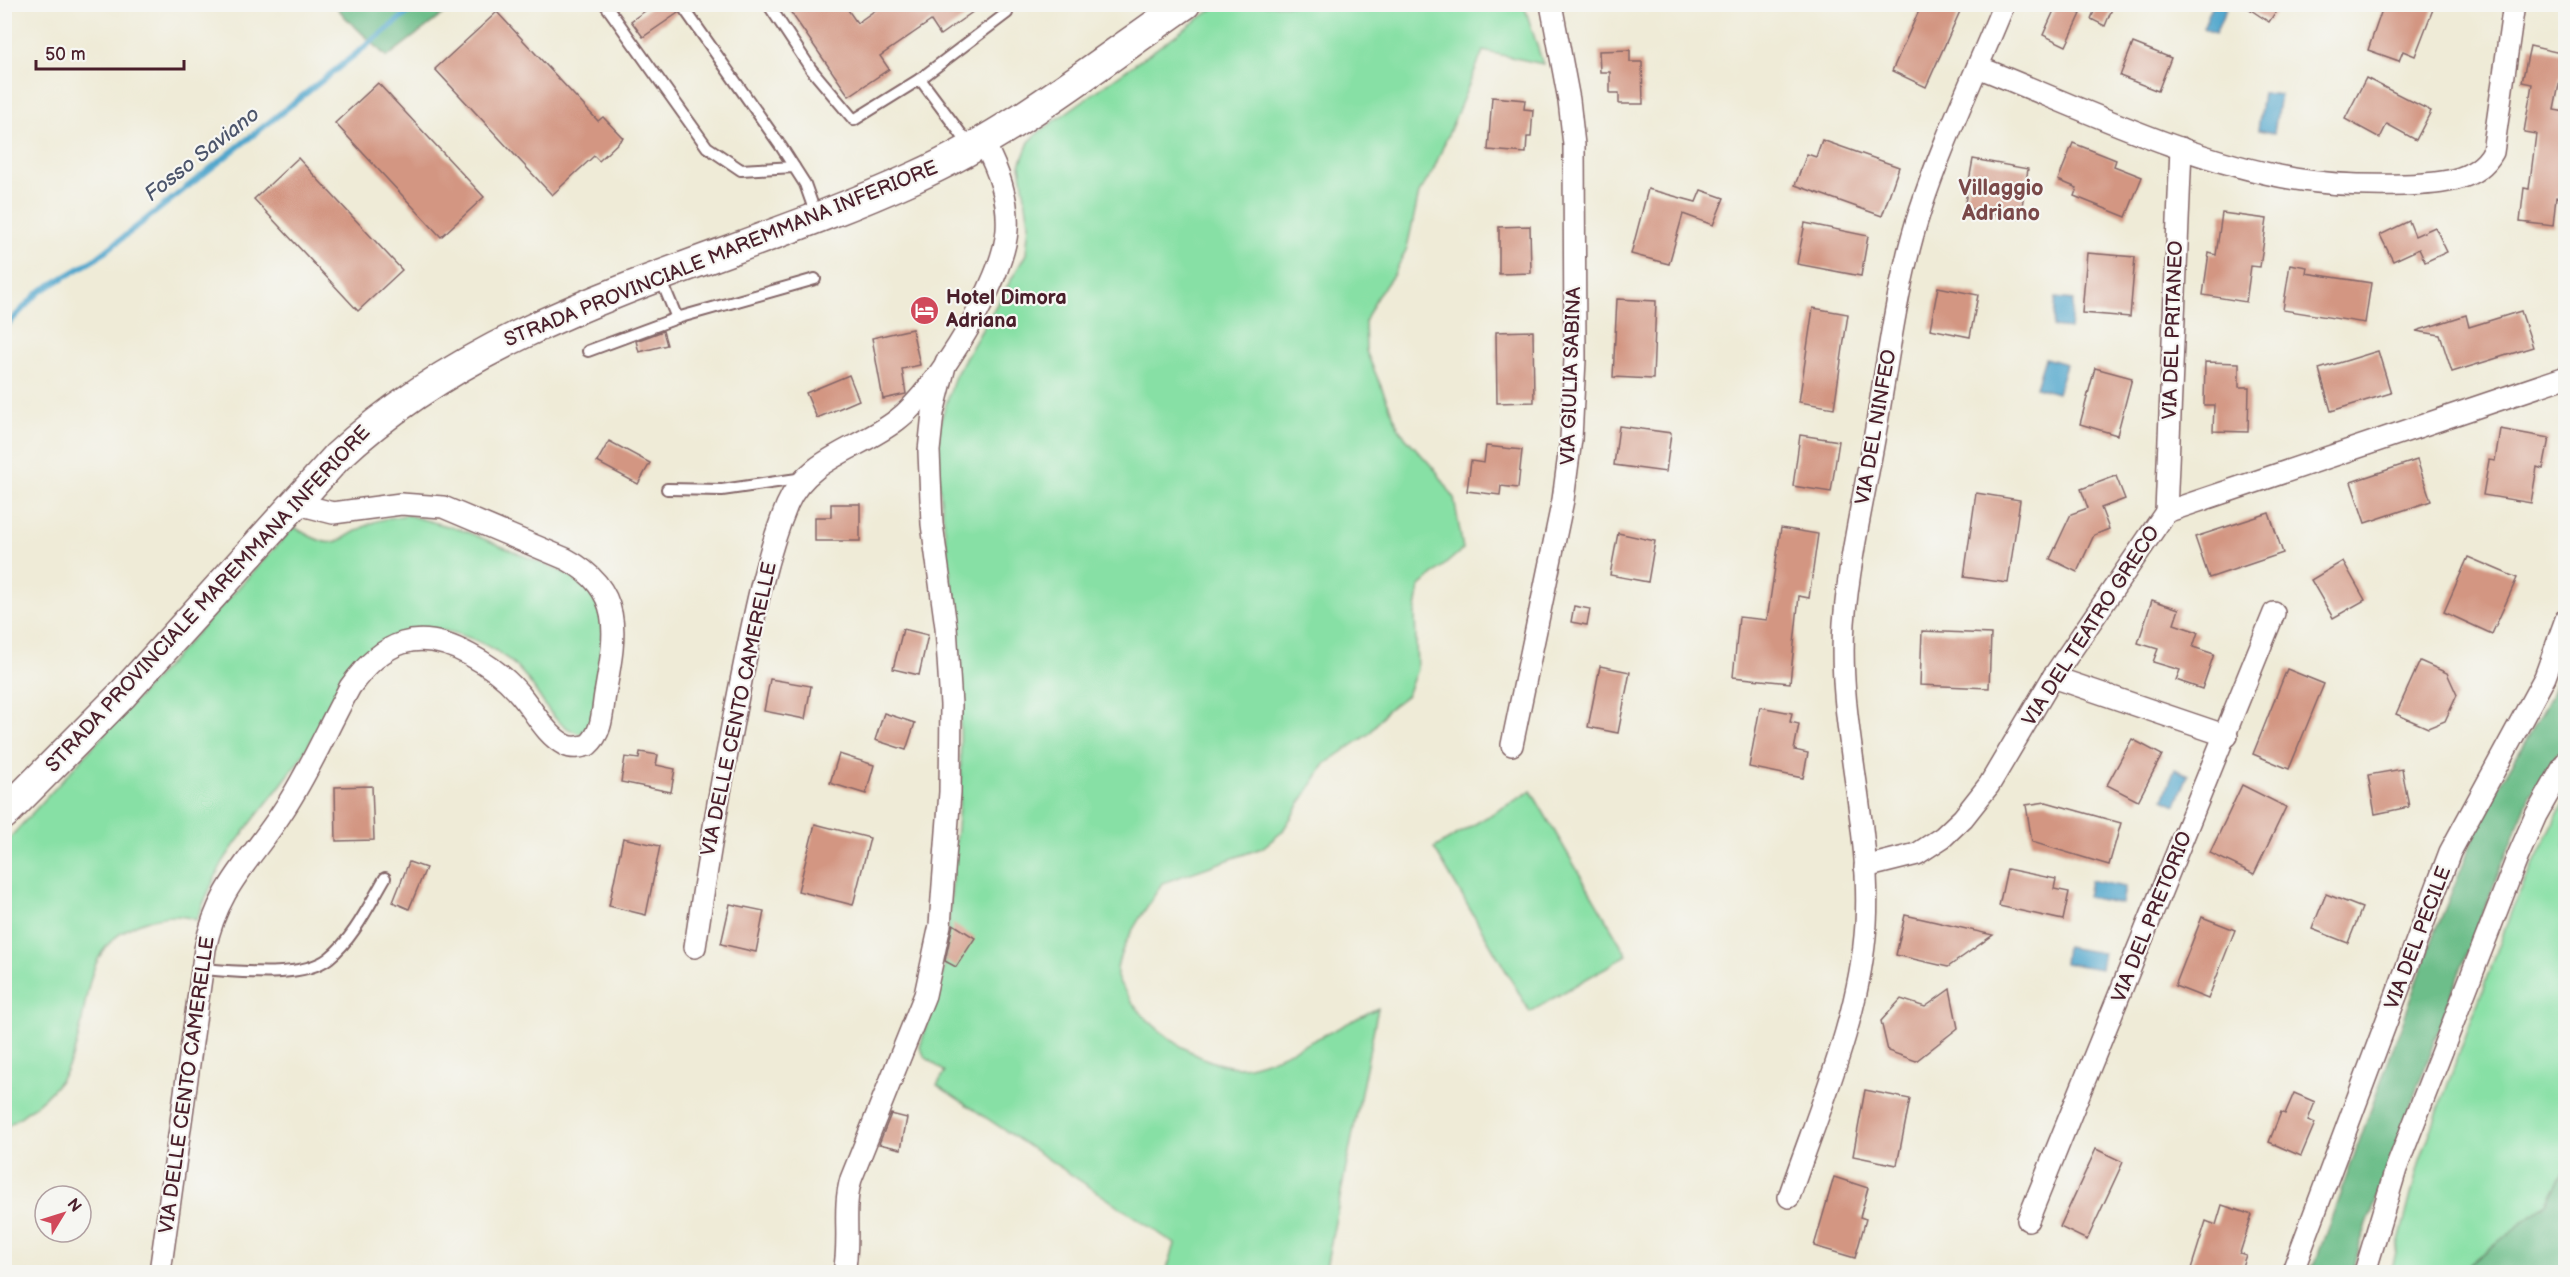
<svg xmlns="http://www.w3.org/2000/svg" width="2570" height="1277" font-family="'Balsamiq Sans',sans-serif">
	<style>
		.green { fill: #87e0a5; stroke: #688068; stroke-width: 1.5 }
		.forest { fill: #6dbe8a; stroke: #5c6e5a; stroke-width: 1.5 }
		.water { fill: #4fa6cc; stroke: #4c627c; stroke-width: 1.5 }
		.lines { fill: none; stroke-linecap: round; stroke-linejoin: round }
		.stream { stroke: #4fa6cc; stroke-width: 6 }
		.building { fill: #d39682 }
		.service-casing { stroke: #846667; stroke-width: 14 }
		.minor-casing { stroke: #846667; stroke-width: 24 }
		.secondary-casing { stroke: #846667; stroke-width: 33 }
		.service { stroke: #fff; stroke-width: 10 }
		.minor { stroke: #fff; stroke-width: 21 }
		.secondary { stroke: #fff; stroke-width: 30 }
		.labels { text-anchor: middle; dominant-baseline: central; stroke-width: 4.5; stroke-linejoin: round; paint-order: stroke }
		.street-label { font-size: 20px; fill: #4a1f2b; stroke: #f6f6f2 }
		.poi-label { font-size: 20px; font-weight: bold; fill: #4a1f2b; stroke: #f6f6f2; text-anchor: start }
		.water-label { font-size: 21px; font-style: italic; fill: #4c556b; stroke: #f6f6f2 }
		.quarter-label { font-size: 22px; font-weight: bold; fill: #7a4949; stroke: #f6f6f2 }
	</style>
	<rect width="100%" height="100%" fill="#f6f6f2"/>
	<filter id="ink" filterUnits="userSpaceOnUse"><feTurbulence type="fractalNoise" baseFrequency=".0167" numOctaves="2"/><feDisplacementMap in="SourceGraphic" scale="12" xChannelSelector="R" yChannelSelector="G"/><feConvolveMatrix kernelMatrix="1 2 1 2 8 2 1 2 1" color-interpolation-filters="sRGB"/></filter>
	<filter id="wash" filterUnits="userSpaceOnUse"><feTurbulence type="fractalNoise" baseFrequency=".008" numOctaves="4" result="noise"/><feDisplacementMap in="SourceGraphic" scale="24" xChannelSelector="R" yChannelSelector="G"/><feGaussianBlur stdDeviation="1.35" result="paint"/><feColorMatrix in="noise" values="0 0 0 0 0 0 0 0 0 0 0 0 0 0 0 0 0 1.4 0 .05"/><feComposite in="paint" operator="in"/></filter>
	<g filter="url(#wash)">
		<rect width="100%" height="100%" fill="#efebd7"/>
		<g class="green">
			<path d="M1218,5H1524L1543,64L1483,51L1433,171L1419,193L1407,248L1394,274L1377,297L1365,322L1366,351L1400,431L1437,472L1454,498L1463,549L1420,586L1415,614L1417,669L1407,695L1386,711L1370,733L1325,764L1282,832L1262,848L1162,883C1149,906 1114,950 1117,976C1117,980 1121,985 1123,988C1143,1024 1197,1066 1240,1067C1269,1067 1348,1022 1378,1008L1325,1272H1166L1175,1244L937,1085L945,1072L925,1057L920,1047L944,969L961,784L959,648L936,458V435L955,376L1026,254L1029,223L1020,165L1029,142L1039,132Z"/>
			<path d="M407,515L465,531L567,574L587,587L599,604L607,637L590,726L580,734C551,725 543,698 525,676C510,657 484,642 461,635C428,625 394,628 367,652C337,679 324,722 302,756C278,792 246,825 223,862C213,880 205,901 196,920C178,913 161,916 143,922C67,949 99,1025 60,1080C46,1100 24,1114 5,1128L4,844L294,527C339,555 333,540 374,522C384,518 396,517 407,515Z"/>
			<path d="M1531,791L1627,955L1530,1012L1434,848Z"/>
			<path d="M2565,799V1169L2547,1203L2460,1272H2391L2420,1160L2513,907Z"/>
		</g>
		<g class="forest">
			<path d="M335,5H455L387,57L345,17Z"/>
			<path d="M2565,657V744L2530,795L2464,960L2360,1244L2353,1272H2308L2315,1263L2435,933L2485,810L2550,699Z"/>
			<path d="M2565,1169V1272H2460L2547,1203Z"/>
		</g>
		<g class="water">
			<path d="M2213,4L2227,7L2215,34L2203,28Z"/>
			<path d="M2263,93L2280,95L2274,133L2258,130Z"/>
			<path d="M2056,298L2073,300L2070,329L2053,327Z"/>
			<path d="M2045,358L2066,364L2057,393L2036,387Z"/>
			<path d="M2175,769L2188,775L2176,805L2163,799Z"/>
			<path d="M2090,880L2125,887L2122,904L2087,897Z"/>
			<path d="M2066,947L2103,953L2101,969L2064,963Z"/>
		</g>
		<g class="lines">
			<path class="stream" d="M4,328L39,292L97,258L419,4"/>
		</g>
		<g id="blocks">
			<g class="building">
				<path d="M655,4H674L678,13L643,37L631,21Z"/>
				<path d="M785,4H844L857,23L884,4H984L940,35L931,21L880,56L889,69L849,96Z"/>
				<path d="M1922,4H1951L1961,9L1926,87L1892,71Z"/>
				<path d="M2057,4L2081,14L2066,46L2043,35Z"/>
				<path d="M2097,4H2114L2105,26L2091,19Z"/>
				<path d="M2242,4H2281L2269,22Z"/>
				<path d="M2384,4H2435L2415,56L2403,51L2399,61L2368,50Z"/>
				<path d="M497,12L598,121L603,117L623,138L599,161L594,156L552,195L435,69Z"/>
				<path d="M2133,43L2171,58L2158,91L2120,76Z"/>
				<path d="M2530,46L2565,54L2554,110L2565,112V178L2563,198L2556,197L2553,226L2520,222L2524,188L2529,189L2536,134L2524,132L2532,84L2522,82Z"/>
				<path d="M1630,50V62H1642L1643,104H1619V93H1610V72H1600L1599,51Z"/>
				<path d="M2366,78L2431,111L2416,140L2387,124L2380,138L2345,119Z"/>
				<path d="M378,83L484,197L441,237L335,123Z"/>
				<path d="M1492,97L1525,100L1524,109L1533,110L1531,137H1527L1526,153L1488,150Z"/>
				<path d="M1822,140L1899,167L1882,216L1795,185L1807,154L1816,157Z"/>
				<path d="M2073,143L2116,160L2114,166L2142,177L2126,217L2074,196L2077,188L2058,180Z"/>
				<path d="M298,158L402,270L358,311L254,199Z"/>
				<path d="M1973,159L2028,169L2020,218L1964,208Z"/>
				<path d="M1648,189L1696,202L1701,190L1724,198L1713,225L1683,214L1669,264L1631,254Z"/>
				<path d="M2222,213L2267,219L2260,267L2251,266L2246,302L2203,295L2209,253L2216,255Z"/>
				<path d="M2409,221L2415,236L2435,227L2447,252L2425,262L2419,249L2393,261L2380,235Z"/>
				<path d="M1805,223L1868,236L1861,276L1797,264Z"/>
				<path d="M1530,226L1531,273L1499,274V227Z"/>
				<path d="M2087,253L2135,257L2130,317L2082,313Z"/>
				<path d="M2290,264L2307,267L2306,273L2371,283L2365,323L2283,310Z"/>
				<path d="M1938,287L1978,295L1970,337L1930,329Z"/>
				<path d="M1617,299L1656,301L1653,379L1613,377Z"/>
				<path d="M1813,308L1848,314L1834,408L1799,402Z"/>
				<path d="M2521,311L2533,347L2452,372L2440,335L2416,331L2466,315L2469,327Z"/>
				<path d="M912,329L920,365L902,369L906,394L883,399L872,338Z"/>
				<path d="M663,331L667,345L639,352L636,341Z"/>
				<path d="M1533,331L1534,402L1497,403L1496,332Z"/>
				<path d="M2378,351L2391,393L2331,411L2319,369Z"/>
				<path d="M2205,362L2239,363V387H2249L2248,432L2213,431L2214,405H2204Z"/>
				<path d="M2095,368L2132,378L2117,435L2080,424Z"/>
				<path d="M849,375L859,400L817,418L806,393Z"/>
				<path d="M1619,426L1671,433L1666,472L1614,465Z"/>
				<path d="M2500,429L2549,438L2543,469L2537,467L2531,503L2483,495L2489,460L2495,461Z"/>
				<path d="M1800,435L1839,441L1831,492L1793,486Z"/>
				<path d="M609,441L650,463L638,484L597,462Z"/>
				<path d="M1486,446L1522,450L1518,488L1501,486L1500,495L1467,491L1471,461L1484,463Z"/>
				<path d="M2417,460L2431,501L2365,523L2351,482Z"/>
				<path d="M2116,476L2125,499L2101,508L2109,529L2094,535L2077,572L2050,559L2071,514L2088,508L2081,489Z"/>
				<path d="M1976,493L2020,500L2008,583L1964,577Z"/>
				<path d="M831,504H860V541H815V517H831Z"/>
				<path d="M2269,513L2283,553L2209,578L2195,537Z"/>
				<path d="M1781,528L1818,534L1809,598L1799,596L1790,683L1733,677L1739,617L1767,620Z"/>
				<path d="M1618,533L1655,541L1648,582L1610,575Z"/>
				<path d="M2468,557L2517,578L2492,634L2444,612Z"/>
				<path d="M2343,561L2365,600L2333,618L2311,580Z"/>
				<path d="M2152,600L2179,609L2174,624L2198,632L2193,647L2214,654L2202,689L2176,680L2180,670L2153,662L2158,649L2138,643Z"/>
				<path d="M1574,606L1590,609L1587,625L1571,622Z"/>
				<path d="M903,629L928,635L919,675L893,669Z"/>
				<path d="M1922,631L1991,634L1989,688L1920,685Z"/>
				<path d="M2420,661L2447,673L2457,695L2445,721L2428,728L2396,714Z"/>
				<path d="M1600,666L1630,672L1618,733L1588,727Z"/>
				<path d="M2287,669L2324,684L2289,769L2253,754Z"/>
				<path d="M770,679L811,686L805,719L764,711Z"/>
				<path d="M1760,707L1792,713L1790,722L1799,724L1794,750L1808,753L1803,778L1749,767Z"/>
				<path d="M884,713L915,723L906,750L875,740Z"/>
				<path d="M2132,739L2162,755L2138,801L2107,785Z"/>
				<path d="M640,752L658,755L656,765L675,769L671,792L621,782L625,757L639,759Z"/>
				<path d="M839,754L874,765L866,794L830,783Z"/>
				<path d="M2402,769L2409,807L2375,814L2368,775Z"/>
				<path d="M2242,785L2286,807L2254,874L2210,853Z"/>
				<path d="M372,786L374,840L336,841L335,787Z"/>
				<path d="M2046,802L2121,823L2109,865L2032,842L2026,805Z"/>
				<path d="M815,824L870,838L853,905L798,891Z"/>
				<path d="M623,838L660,846L646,915L609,906Z"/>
				<path d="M409,862L426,868L409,909L393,902Z"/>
				<path d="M2007,869L2056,879L2054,889L2069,892L2063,920L1999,906Z"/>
				<path d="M2326,894L2362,908L2348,943L2312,929Z"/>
				<path d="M730,904L764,911L756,952L721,944Z"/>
				<path d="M1905,915L1936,922L1993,935L1948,967L1896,955Z"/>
				<path d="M2202,917L2235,930L2208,999L2175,986Z"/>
				<path d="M953,924L975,938L956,967L945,961Z"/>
				<path d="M1950,989L1958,1028L1916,1061L1888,1051L1881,1021L1901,999L1925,1007Z"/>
				<path d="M1865,1090L1910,1099L1897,1165L1853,1156Z"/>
				<path d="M2294,1093L2315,1102L2308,1120L2315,1123L2301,1156L2269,1142L2281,1112L2285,1114Z"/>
				<path d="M891,1114L907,1118L901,1149L879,1144Z"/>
				<path d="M2096,1149L2123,1162L2087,1240L2060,1227Z"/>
				<path d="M1834,1177L1868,1188L1860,1217L1866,1219L1855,1258L1814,1246Z"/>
				<path d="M2222,1205L2252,1215L2240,1253L2246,1255L2240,1272H2190L2206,1221L2216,1225Z"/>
			</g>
		</g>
	</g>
	<g filter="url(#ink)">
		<use href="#blocks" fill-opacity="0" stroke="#846667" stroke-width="1.5"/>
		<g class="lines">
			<defs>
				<g id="service">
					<path d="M605,4L707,147L741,170L794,167"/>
					<path d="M681,4L782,148L805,184L816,215"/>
					<path d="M768,4L811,69L854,120L920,79"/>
					<path d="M970,146L920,79L1007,13L1002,4"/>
					<path d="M660,277L677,318L815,279"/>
					<path d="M588,351L677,318"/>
					<path d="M667,489L722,490L804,478"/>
					<path d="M202,969C236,971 301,980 329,958C354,938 369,905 385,878"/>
				</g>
				<g id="minor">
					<path d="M1978,67C2079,107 2188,161 2295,179C2331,185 2368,186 2404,185C2436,184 2476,183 2493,152L2514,4"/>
					<path d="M2166,512L2181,148"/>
					<path d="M2053,677L2227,736"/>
					<path d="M1512,745L1563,500L1571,439L1575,359L1574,145L1569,100L1551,4"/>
					<path d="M1865,867L1917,854L1943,837L1963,818L1989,785L2053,677L2166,512L2566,377"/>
					<path d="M695,947C708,858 723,770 741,681C753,622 764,561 787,505C807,458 860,449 897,420C937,390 1004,280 1007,230C1009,198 998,170 984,143"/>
					<path d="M1789,1197C1819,1109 1860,1018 1866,924C1872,823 1837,724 1844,623C1849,560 1864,497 1875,434C1888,360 1897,282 1920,211C1943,140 1976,73 2004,4"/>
					<path d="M2028,1220L2274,613"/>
					<path d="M2294,1268L2450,852L2545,677L2566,619"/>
					<path d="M160,1272L205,949C218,885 252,860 285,808C310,770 328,727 350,687C383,641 418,626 470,655C487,664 504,676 517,691C533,708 544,734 565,745C573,749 580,747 588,745C603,732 602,712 605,694C615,637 626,591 566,559L443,507L401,504L333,513L294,503"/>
					<path d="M844,1272C851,1241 842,1210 851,1179L925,995L940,925L950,792L951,705L946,627L932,524L929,451L933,413L946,362"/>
					<path d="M2365,1272L2396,1169L2518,856L2536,815L2566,762"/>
				</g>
				<path id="secondary" d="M4,814L121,696L337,457C496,307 721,266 915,177C1012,133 1097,65 1185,4"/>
			</defs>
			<use href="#service" class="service-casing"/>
			<use href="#minor" class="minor-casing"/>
			<use href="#secondary" class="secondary-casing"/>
			<use href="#service" class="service"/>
			<use href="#minor" class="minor"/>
			<use href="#secondary" class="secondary"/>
		</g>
	</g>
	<defs>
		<symbol id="hotel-disc" viewBox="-11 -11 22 22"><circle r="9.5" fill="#d1495b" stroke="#f6f6f2"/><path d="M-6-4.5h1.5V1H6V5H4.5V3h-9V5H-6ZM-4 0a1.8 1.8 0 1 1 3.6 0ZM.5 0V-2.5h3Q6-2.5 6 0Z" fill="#fff"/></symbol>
	</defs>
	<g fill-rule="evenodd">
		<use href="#hotel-disc" x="908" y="294" width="33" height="33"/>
	</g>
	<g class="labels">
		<g class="street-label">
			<text transform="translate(721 254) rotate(-22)">STRADA PROVINCIALE MAREMMANA INFERIORE</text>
			<text transform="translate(2173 330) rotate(-88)">VIA DEL PRITANEO</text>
			<text transform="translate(1571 376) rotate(-88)">VIA GIULIA SABINA</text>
			<text transform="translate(1876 427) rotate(-80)">VIA DEL NINFEO</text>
			<text transform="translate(208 599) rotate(-47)">STRADA PROVINCIALE MAREMMANA INFERIORE</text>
			<text transform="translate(2091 626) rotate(-57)">VIA DEL TEATRO GRECO</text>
			<text transform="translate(739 709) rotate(-78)">VIA DELLE CENTO CAMERELLE</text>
			<text transform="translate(2152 917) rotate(-68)">VIA DEL PRETORIO</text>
			<text transform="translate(2418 938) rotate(-69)">VIA DEL PECILE</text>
			<text transform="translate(187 1085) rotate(-82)">VIA DELLE CENTO CAMERELLE</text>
		</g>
		<g class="poi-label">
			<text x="946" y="298">Hotel Dimora<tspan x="946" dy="23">Adriana</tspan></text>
		</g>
		<g class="water-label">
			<text transform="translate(202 154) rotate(-38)">Fosso Saviano</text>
		</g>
		<g class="quarter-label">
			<text x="2001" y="188">Villaggio<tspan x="2001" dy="25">Adriano</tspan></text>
		</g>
	</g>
	<rect width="2570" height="1277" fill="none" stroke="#f6f6f2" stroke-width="24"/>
	<g transform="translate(63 1214) rotate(52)"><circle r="28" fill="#f6f6f2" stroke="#b1a0a2" stroke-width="1.5"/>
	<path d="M0-4.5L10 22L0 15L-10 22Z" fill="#d1495b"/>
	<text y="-9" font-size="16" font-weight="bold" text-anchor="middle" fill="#4a1f2b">N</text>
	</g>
	<path d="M36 60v9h148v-9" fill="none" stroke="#4a1f2b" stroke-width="3"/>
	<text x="45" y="60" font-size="18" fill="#4a1f2b" stroke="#f6f6f2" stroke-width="4.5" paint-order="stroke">50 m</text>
</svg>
